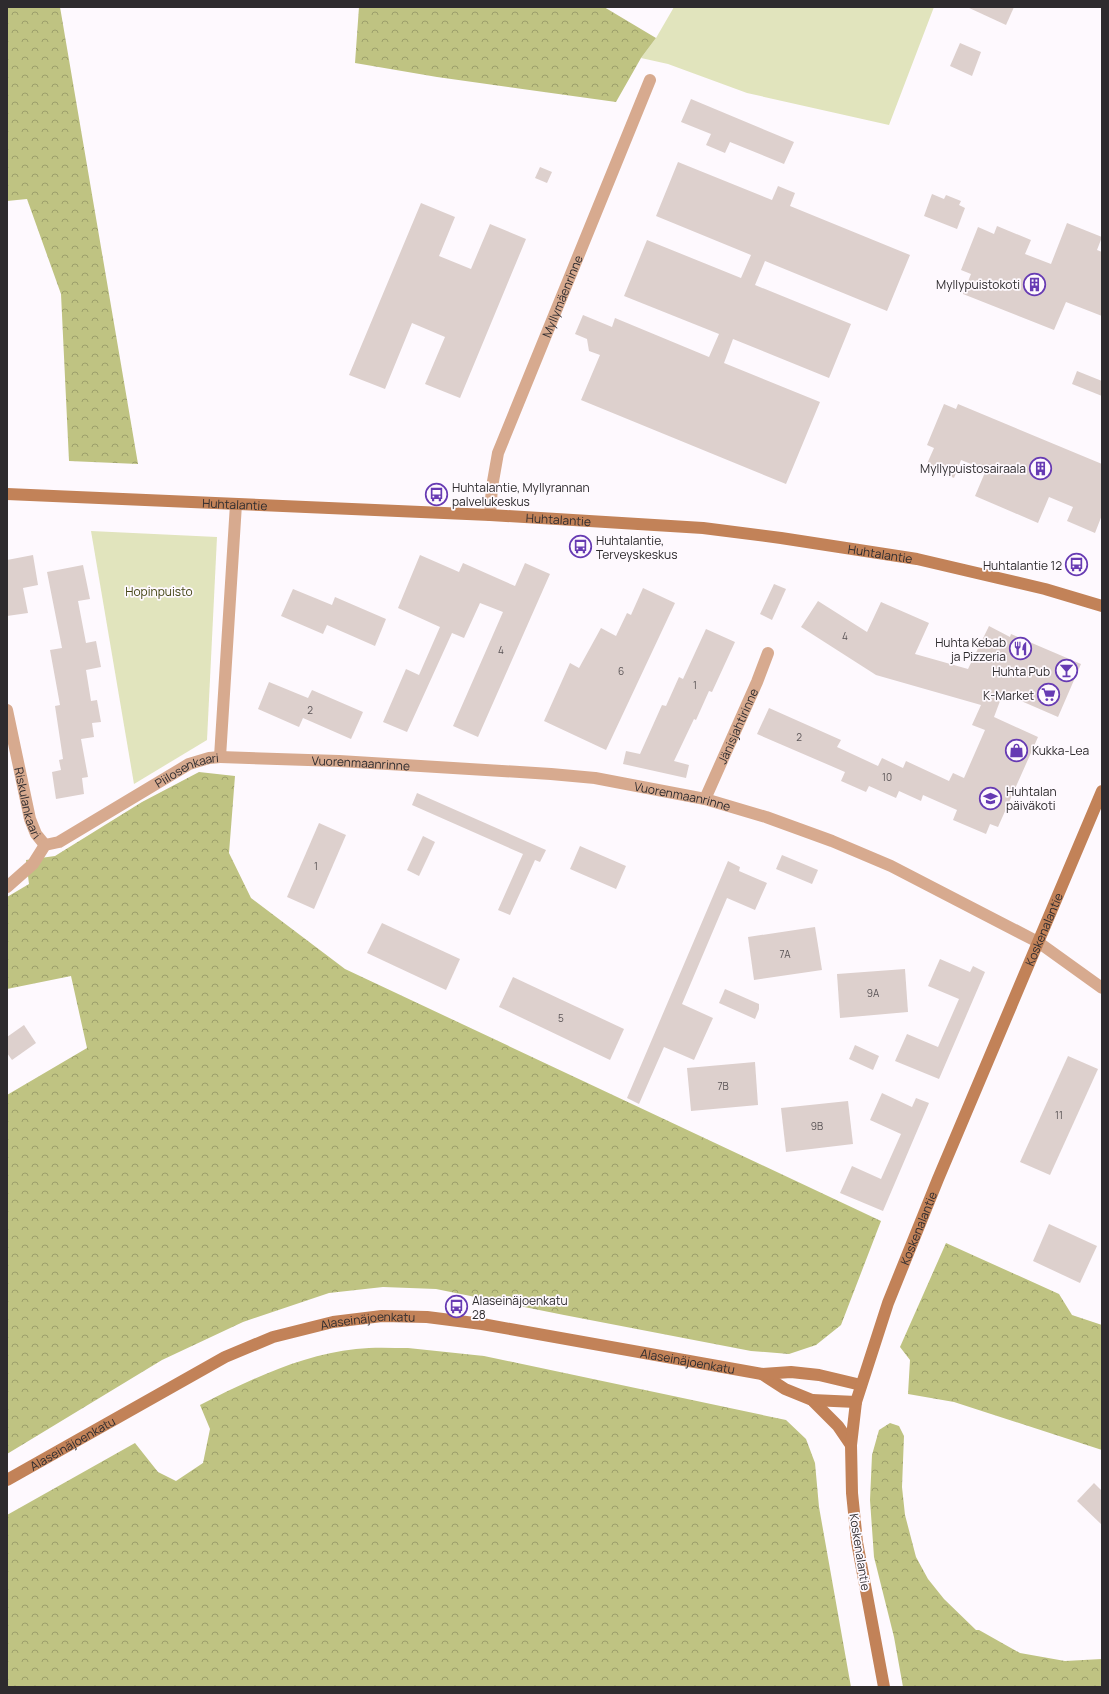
<svg xmlns="http://www.w3.org/2000/svg" width="1109" height="1694" font-family="Manrope,sans-serif">
	<style>
		.green { fill: #e1e4bd }
		.forest { fill: url(#forest-crowns) }
		.building { fill: #ddd0cd }
		.lines { fill: none; stroke-linecap: round; stroke-linejoin: round }
		.street { stroke: #d7aa8f; stroke-width: 12 }
		.secondary { stroke: #c28258; stroke-width: 12 }
		.labels { text-anchor: middle; dominant-baseline: central; stroke-width: 3.5; stroke-linejoin: round; paint-order: stroke }
		.number-label { font-size: 10px; fill: #5a5456 }
		.poi-label { font-size: 12px; fill: #2e2b2e; stroke: #fef9fe; text-anchor: end }
		.street-label { font-size: 12px; fill: #2e2b2e; stroke: #fef9fe }
		.park-label { font-size: 12px; fill: #454616; stroke: #fef9fe }
	</style>
	<defs>
		<pattern id="forest-crowns" width="20" height="18" patternUnits="userSpaceOnUse"><rect width="20" height="18" fill="#bfc382"/><path d="M2 6a3 3 0 1 1 6 0M12 15a3 3 0 1 1 6 0" fill="none" stroke="#9c9f6b"/></pattern>
	</defs>
	<rect width="100%" height="100%" fill="#fef9fe"/>
	<g class="green">
		<path d="M674,7H934L889,125L747,93L668,64L641,58L656,38Z"/>
		<path d="M91,531L217,537L207,740L134,784Z"/>
	</g>
	<g class="forest">
		<path d="M7,7H60L138,464L69,461L61,294L27,199L7,201Z"/>
		<path d="M359,7H604L656,38L641,58L616,102L437,77L355,63Z"/>
		<path d="M199,772L235,776L229,853L251,898L345,969L881,1221L841,1325L816,1345L789,1354L751,1351L564,1315L436,1289L383,1287L329,1293L243,1322L162,1360L7,1454V1095L87,1048L71,976L7,989V897L29,884L26,860L55,856L142,802Z"/>
		<path d="M946,1243L1059,1294L1072,1315L1102,1325V1450L954,1402L908,1394L910,1360L900,1347Z"/>
		<path d="M408,1348L484,1356L786,1420L806,1439L815,1463L819,1507L851,1687H7V1515L135,1443L158,1472L176,1481L203,1463L210,1429L200,1405C249,1380 301,1355 356,1349C373,1347 391,1348 408,1348Z"/>
		<path d="M890,1423L899,1426L904,1436L902,1487L905,1515L916,1557L928,1579L944,1599L976,1630H979L1020,1653L1065,1661L1102,1659V1687H903L894,1637L874,1557L870,1500L872,1455L879,1430Z"/>
	</g>
	<g class="building">
		<path d="M967,7H1014L1006,25Z"/>
		<path d="M960,43L981,52L972,76L950,66Z"/>
		<path d="M691,99L794,142L784,164L730,142L725,153L706,145L711,134L681,122Z"/>
		<path d="M678,162L772,200L778,186L795,193L790,206L910,255L887,311L765,261L755,285L851,324L829,378L733,339L724,363L820,402L786,484L581,400L600,355L589,351L587,339L575,334L583,315L612,327L615,318L709,357L719,334L624,296L647,240L741,278L751,255L656,216Z"/>
		<path d="M540,167L552,172L547,183L535,178Z"/>
		<path d="M932,194L944,199L946,195L961,201L959,205L965,208L957,229L924,216Z"/>
		<path d="M421,203L455,217L439,256L471,269L490,224L526,239L460,398L425,384L445,337L412,323L385,389L349,375Z"/>
		<path d="M1067,223L1102,237L1097,250L1102,252V316L1066,302L1054,330L963,294L971,274L961,270L978,227L994,234L997,226L1031,240L1025,254L1051,264Z"/>
		<path d="M1077,371L1102,381V396L1072,384Z"/>
		<path d="M944,404L956,409L958,404L1102,464V515L1095,533L1067,521L1073,507L1049,497L1038,523L975,496L986,470L961,460L954,478L926,466L934,448L927,445Z"/>
		<path d="M33,555L38,585L23,588L28,613L7,616V560Z"/>
		<path d="M420,555L459,572L463,563L515,586L525,563L550,574L478,737L453,726L503,612L480,603L464,638L452,633L407,732L383,722L406,669L419,675L440,627L398,608Z"/>
		<path d="M83,565L90,599L78,601L86,643L96,641L101,667L86,670L91,701L97,700L101,722L92,723L94,737L81,739L88,777L82,778L84,794L56,799L52,772L61,770L59,760L63,759L55,706L60,705L50,650L62,648L47,572Z"/>
		<path d="M774,584L786,589L772,620L760,614Z"/>
		<path d="M643,588L675,603L606,750L544,721L570,663L579,668L601,628L616,636L627,613L631,615Z"/>
		<path d="M293,589L332,605L335,597L386,619L375,646L327,625L323,634L281,616Z"/>
		<path d="M818,601L867,632L881,602L929,623L915,654L968,669L989,626L1010,637L1011,634L1081,664L1058,717L1003,693L994,717L1038,737L998,827L990,824L986,834L953,820L957,810L923,795L921,801L899,791L896,798L869,786L866,792L841,781L845,772L757,734L769,708L841,740L837,747L878,766L882,758L903,768L906,761L949,781L953,773L964,778L985,730L972,725L981,705L876,675L801,627Z"/>
		<path d="M706,629L735,642L712,692L709,691L696,720L694,719L674,761L689,765L686,778L623,764L626,751L640,754L662,705L666,706L679,677L683,679Z"/>
		<path d="M269,682L308,698L312,690L363,712L351,739L303,718L299,727L258,709Z"/>
		<path d="M417,793L546,850L540,862L535,860L510,915L498,910L523,854L412,805Z"/>
		<path d="M319,823L346,835L314,909L287,897Z"/>
		<path d="M423,836L435,842L419,876L407,870Z"/>
		<path d="M580,846L626,866L616,889L570,869Z"/>
		<path d="M782,855L818,870L812,884L776,869Z"/>
		<path d="M728,861L740,867L739,871L767,883L755,910L727,898L682,1004L713,1018L694,1060L664,1047L639,1104L627,1098Z"/>
		<path d="M382,923L460,959L446,990L367,953Z"/>
		<path d="M815,927L822,970L754,980L748,937Z"/>
		<path d="M940,959L970,972L973,966L985,972L939,1079L895,1061L907,1034L938,1047L959,999L928,986Z"/>
		<path d="M905,969L908,1012L840,1018L837,974Z"/>
		<path d="M513,977L624,1029L610,1060L499,1007Z"/>
		<path d="M725,989L759,1004V1009L755,1019L719,1003Z"/>
		<path d="M24,1025L36,1043L12,1060L7,1053V1037Z"/>
		<path d="M855,1045L879,1056L873,1070L849,1059Z"/>
		<path d="M1068,1056L1098,1069L1050,1175L1020,1162Z"/>
		<path d="M755,1062L758,1105L691,1111L687,1068Z"/>
		<path d="M882,1093L912,1107L916,1098L929,1103L883,1211L840,1193L852,1166L881,1179L901,1134L870,1120Z"/>
		<path d="M848,1101L853,1144L786,1152L781,1108Z"/>
		<path d="M1049,1224L1097,1246L1080,1283L1033,1261Z"/>
		<path d="M1094,1483L1102,1491V1525L1077,1501Z"/>
	</g>
	<g class="lines">
		<g class="street">
			<path id="s1" d="M490,515L492,487L498,453L650,80"/>
			<path id="s2" d="M7,710L30,819L36,834L45,845"/>
			<path id="s3" d="M220,757L339,761L551,774L595,778L705,799L766,817L832,841L891,866L1038,942L1102,988"/>
			<path id="s4" d="M705,799L757,682L768,653"/>
			<path id="s5" d="M7,887L33,864L45,845L59,842L189,764L209,758L220,757L236,504"/>
		</g>
		<g class="secondary">
			<path id="s6" d="M7,494L490,515L703,528L781,538L917,559L1045,589L1102,606"/>
			<path d="M762,1374L785,1389L812,1400L838,1426L851,1445"/>
			<path d="M812,1400L856,1402"/>
			<path id="s7" d="M7,1480L225,1357L273,1337L333,1322L382,1316L427,1317L482,1324L762,1374L791,1372L819,1375L861,1385"/>
			<path id="s8" d="M884,1687L857,1542L852,1493L851,1445L856,1402L888,1303L938,1179L1102,791"/>
		</g>
	</g>
	<defs>
		<symbol id="building-ring" viewBox="-11 -11 22 22"><circle r="9.5" fill="#fef9fe" stroke="#673bb3" stroke-width="1.5"/><path d="M-4-6H4V6H1V3H-1V6H-4ZM-2.5-4.3h1.7v1.8h-1.7ZM.8-4.3h1.7v1.8H.8ZM-2.5-1h1.7V.8h-1.7ZM.8-1h1.7V.8H.8Z" fill="#673bb3"/></symbol>
		<symbol id="bus-ring" viewBox="-11 -11 22 22"><circle r="9.5" fill="#fef9fe" stroke="#673bb3" stroke-width="1.5"/><path d="M-5-6H5V4H4V6H2V4H-2V6H-4V4H-5ZM-3.5-4V0h7V-4ZM-3.5 1.2v1.5H-2V1.2ZM2 1.2v1.5H3.5V1.2Z" fill="#673bb3"/></symbol>
		<symbol id="restaurant-ring" viewBox="-11 -11 22 22"><circle r="9.5" fill="#fef9fe" stroke="#673bb3" stroke-width="1.5"/><path d="M-5-6h1v4h1v-4h1v4h1v-4h1v5L-1.5 .5V6h-2V.5L-5-1ZM5-6V6H3V1.5H1.5Q1.5-4 5-6Z" fill="#673bb3"/></symbol>
		<symbol id="bar-ring" viewBox="-11 -11 22 22"><circle r="9.5" fill="#fef9fe" stroke="#673bb3" stroke-width="1.5"/><path d="M-6-5H6L.8 .8V4.5H3.5V6h-7V4.5H-.8V.8Z" fill="#673bb3"/></symbol>
		<symbol id="supermarket-ring" viewBox="-11 -11 22 22"><circle r="9.5" fill="#fef9fe" stroke="#673bb3" stroke-width="1.5"/><path d="M-6-5.5h2.5l.6 2H6L4.5 2H-2.5L-4.4-4H-6ZM-1.5 3.2a1.3 1.3 0 1 0 .1 0ZM3 3.2a1.3 1.3 0 1 0 .1 0Z" fill="#673bb3"/></symbol>
		<symbol id="shop-ring" viewBox="-11 -11 22 22"><circle r="9.5" fill="#fef9fe" stroke="#673bb3" stroke-width="1.5"/><path d="M-5-2.5h2.3a2.7 3.5 0 0 1 5.4 0H5L5.5 6h-11ZM-1.5-2.5h3a1.5 2.3 0 0 0-3 0Z" fill="#673bb3"/></symbol>
		<symbol id="school-ring" viewBox="-11 -11 22 22"><circle r="9.5" fill="#fef9fe" stroke="#673bb3" stroke-width="1.5"/><path d="M0-5L7-2L0 1L-7-2ZM-4 1L0 2.5L4 1V4Q0 6-4 4Z" fill="#673bb3"/></symbol>
	</defs>
	<g fill-rule="evenodd">
		<use href="#building-ring" x="1022" y="272" width="25" height="25"/>
		<use href="#building-ring" x="1028" y="456" width="25" height="25"/>
		<use href="#bus-ring" x="424" y="482" width="25" height="25"/>
		<use href="#bus-ring" x="568" y="534" width="25" height="25"/>
		<use href="#bus-ring" x="1064" y="552" width="25" height="25"/>
		<use href="#restaurant-ring" x="1008" y="636" width="25" height="25"/>
		<use href="#bar-ring" x="1054" y="658" width="25" height="25"/>
		<use href="#supermarket-ring" x="1036" y="682" width="25" height="25"/>
		<use href="#shop-ring" x="1004" y="738" width="25" height="25"/>
		<use href="#school-ring" x="978" y="786" width="25" height="25"/>
		<use href="#bus-ring" x="444" y="1294" width="25" height="25"/>
	</g>
	<g class="labels">
		<g class="number-label">
			<text x="845" y="636">4</text>
			<text x="501" y="650">4</text>
			<text x="621" y="671">6</text>
			<text x="695" y="685">1</text>
			<text x="310" y="710">2</text>
			<text x="799" y="737">2</text>
			<text x="887" y="777">10</text>
			<text x="316" y="866">1</text>
			<text x="785" y="954">7A</text>
			<text x="873" y="993">9A</text>
			<text x="561" y="1018">5</text>
			<text x="723" y="1086">7B</text>
			<text x="1059" y="1115">11</text>
			<text x="817" y="1126">9B</text>
		</g>
		<g class="poi-label">
			<text x="1020" y="284">Myllypuistokoti</text>
			<text x="1026" y="468">Myllypuistosairaala</text>
			<text x="452" y="487" text-anchor="start">Huhtalantie, Myllyrannan<tspan x="452" dy="14">palvelukeskus</tspan></text>
			<text x="596" y="540" text-anchor="start">Huhtalantie,<tspan x="596" dy="14">Terveyskeskus</tspan></text>
			<text x="1062" y="565">Huhtalantie 12</text>
			<text x="1006" y="642">Huhta Kebab<tspan x="1006" dy="14">ja Pizzeria</tspan></text>
			<text x="1050" y="671">Huhta Pub</text>
			<text x="1034" y="695">K-Market</text>
			<text x="1032" y="750" text-anchor="start">Kukka-Lea</text>
			<text x="1006" y="791" text-anchor="start">Huhtalan<tspan x="1006" dy="14">päiväkoti</tspan></text>
			<text x="472" y="1300" text-anchor="start">Alaseinäjoenkatu<tspan x="472" dy="14">28</tspan></text>
		</g>
		<g class="street-label">
			<text stroke="none"><textPath href="#s1" startOffset="232">Myllymäenrinne</textPath></text>
			<text stroke="none"><textPath href="#s6" startOffset="228">Huhtalantie</textPath></text>
			<text stroke="none"><textPath href="#s6" startOffset="552">Huhtalantie</textPath></text>
			<text stroke="none"><textPath href="#s6" startOffset="876">Huhtalantie</textPath></text>
			<text stroke="none"><textPath href="#s4" startOffset="80">Jänisjahtirinne</textPath></text>
			<text stroke="none"><textPath href="#s3" startOffset="141">Vuorenmaanrinne</textPath></text>
			<text stroke="none"><textPath href="#s5" startOffset="219">Piilosenkaari</textPath></text>
			<text stroke="none"><textPath href="#s3" startOffset="465">Vuorenmaanrinne</textPath></text>
			<text stroke="none"><textPath href="#s2" startOffset="95">Riskulankaari</textPath></text>
			<text stroke="none"><textPath href="#s8" startOffset="797">Koskenalantie</textPath></text>
			<text stroke="none"><textPath href="#s8" startOffset="473">Koskenalantie</textPath></text>
			<text stroke="none"><textPath href="#s7" startOffset="399">Alaseinäjoenkatu</textPath></text>
			<text stroke="none"><textPath href="#s7" startOffset="723">Alaseinäjoenkatu</textPath></text>
			<text stroke="none"><textPath href="#s7" startOffset="75">Alaseinäjoenkatu</textPath></text>
			<text transform="translate(860 1552) rotate(81)">Koskenalantie</text>
		</g>
		<g class="park-label">
			<text x="159" y="591">Hopinpuisto</text>
		</g>
	</g>
	<rect width="1109" height="1694" fill="none" stroke="#2e2b2e" stroke-width="16"/>
</svg>
